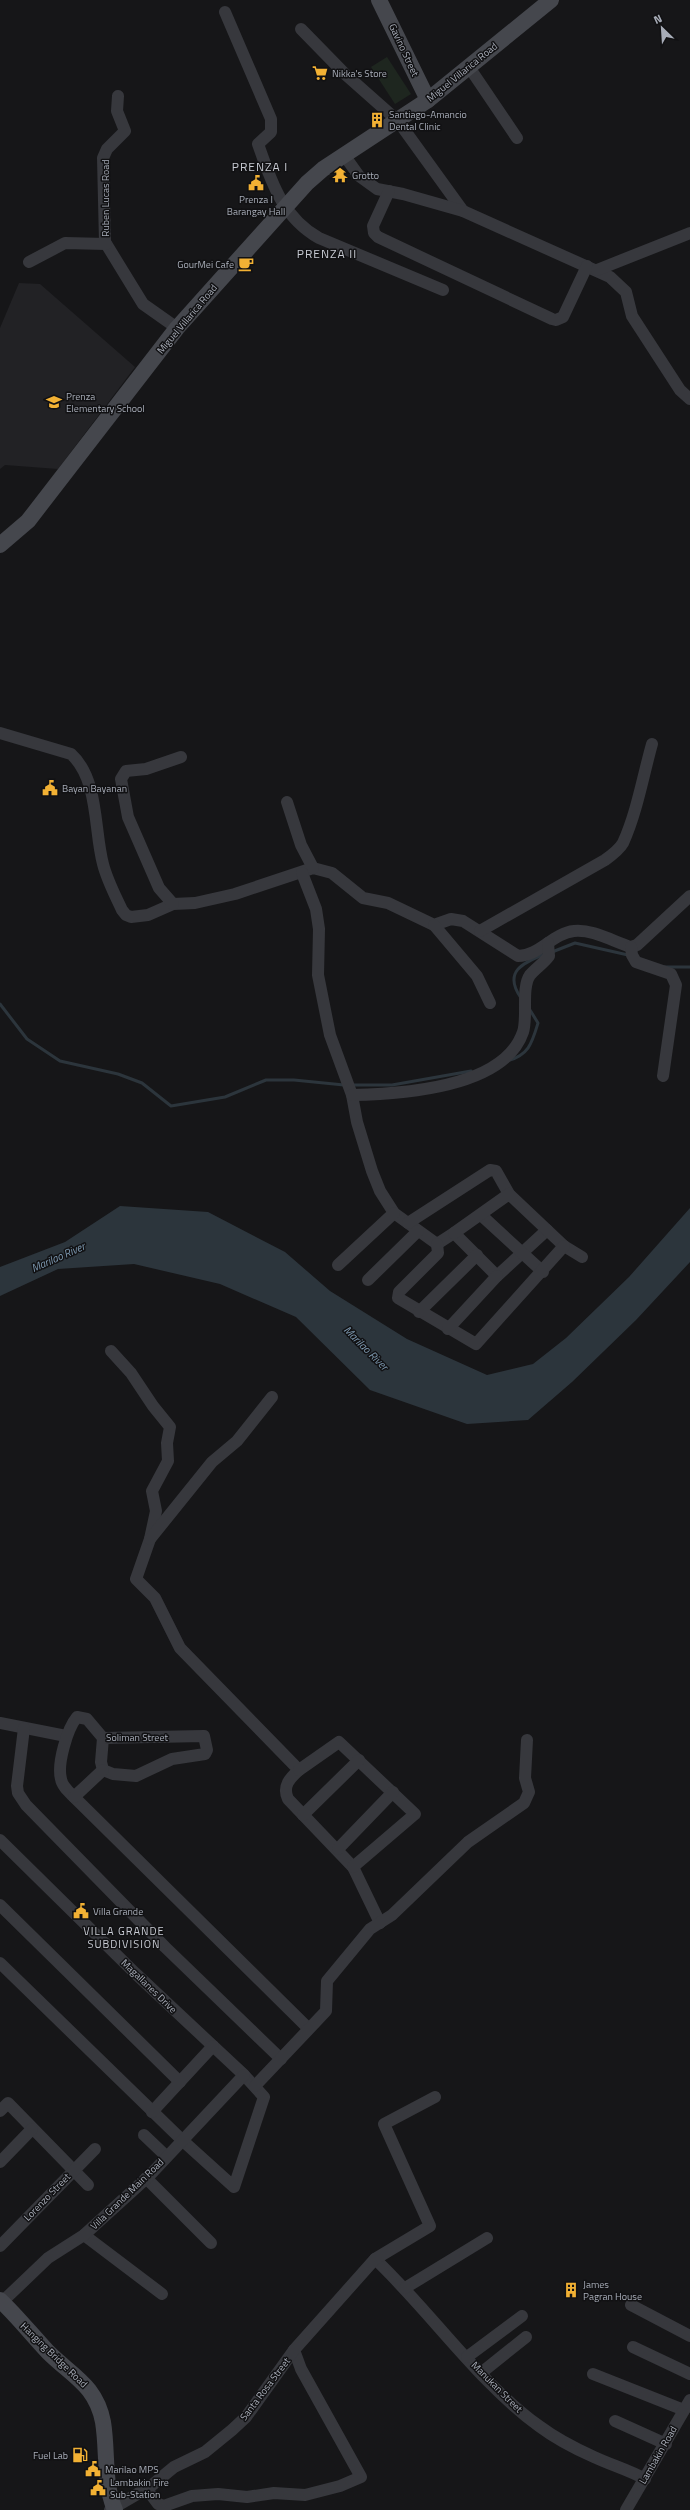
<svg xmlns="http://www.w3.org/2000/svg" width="690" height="2510" font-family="'Titillium Web',sans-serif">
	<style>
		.built { fill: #222225 }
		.green { fill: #1e261f }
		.water { fill: #2c353c }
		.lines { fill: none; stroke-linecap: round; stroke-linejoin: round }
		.stream { stroke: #2c353c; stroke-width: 3 }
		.street { stroke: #37383d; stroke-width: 12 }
		.secondary { stroke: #45474d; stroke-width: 16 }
		.labels { text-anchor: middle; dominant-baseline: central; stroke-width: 3; stroke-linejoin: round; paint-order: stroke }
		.street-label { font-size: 10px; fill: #a8adb8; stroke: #111113 }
		.poi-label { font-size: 10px; fill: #a8adb8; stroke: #111113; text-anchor: start }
		.water-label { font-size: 11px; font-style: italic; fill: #7f9bb3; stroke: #111113 }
		.neighbourhood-label { font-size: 11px; letter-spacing: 1px; fill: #c9ccd4; stroke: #111113 }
		.quarter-label { font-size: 12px; letter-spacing: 1px; fill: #c9ccd4; stroke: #111113 }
	</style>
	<rect width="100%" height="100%" fill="#161618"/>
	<path class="built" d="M19,283L40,284L135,367L58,469L5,465L0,469V328Z"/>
	<path class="green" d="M387,57L411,94L395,104L371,67Z"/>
	<path class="water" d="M120,1206L208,1212L285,1252L330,1291L407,1339L487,1375L533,1364L566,1338L629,1277L690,1208V1262L636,1320L572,1382L528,1420L467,1424L370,1390L296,1317L220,1284L134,1264L58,1269L0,1296V1267L65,1242Z"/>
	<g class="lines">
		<g class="stream">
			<path d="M552,952L575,943L628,955"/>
			<path d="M664,967H690"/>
			<path d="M521,998C503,972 522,963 545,954"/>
			<path d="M0,1004L27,1039L60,1061L118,1074L142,1083L171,1106L225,1097L266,1080H294L344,1085"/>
			<path d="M507,1061C529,1055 532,1043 538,1023L530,1010"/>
			<path d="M352,1085H392L471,1071"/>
		</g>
		<g class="street">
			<path d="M225,12L271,119V132L258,144C271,181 282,217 319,238L443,290"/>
			<path d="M301,29L345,74L398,121L463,211"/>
			<path d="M469,67L517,138"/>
			<path d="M118,96L117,111L125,131L107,149L103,158L105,242L143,304L177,328"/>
			<path d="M344,155L359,176L377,189L403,194L463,211L610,277L626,292L632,316L680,390L690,399"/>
			<path d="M389,191L373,226L374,233L378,237L552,319L556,320L563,317L587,266"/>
			<path d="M29,262L65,243L106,244"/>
			<path d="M597,270L690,233"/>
			<path d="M0,733L71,754C99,779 94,831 103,864C107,880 115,895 122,910L126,915L131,917L148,915L173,904L195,903L235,894L313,868L332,873L363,898L388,903L434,925L451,919L463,921L518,956C539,956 553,933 574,931C593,929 614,942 631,947L637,945L690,896"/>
			<path d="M287,802L301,845L313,868"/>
			<path d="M302,873L316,909L319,929L318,975L330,1035L352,1095L357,1122L372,1171L380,1191L394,1213L437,1244L454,1233L497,1276L547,1230"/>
			<path d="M173,904L159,888L128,817L121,779L126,771L146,769L181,757"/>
			<path d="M434,925L477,976L490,1003"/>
			<path d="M480,931L605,860C612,855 619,850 623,843C637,812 643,776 652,744"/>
			<path d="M631,947L632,955L636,962L671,974L676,985L663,1076"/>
			<path d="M352,1095C401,1094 504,1088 523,1032C528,1017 521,988 530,975C536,968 544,963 549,956L548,943"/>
			<path d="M481,1215L543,1272"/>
			<path d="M408,1223L490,1170L496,1171L509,1194"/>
			<path d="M454,1233L509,1194L564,1246L582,1257"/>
			<path d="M437,1244L438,1253L399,1292L398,1298L476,1344L564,1246"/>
			<path d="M338,1265L394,1213"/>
			<path d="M368,1280L418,1231"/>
			<path d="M419,1312L477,1255"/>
			<path d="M448,1329L497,1276"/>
			<path d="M111,1351L131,1373L153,1406L170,1427L167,1443L168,1461L152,1491L156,1511L150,1539L136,1579L155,1598L180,1648L299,1770C290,1778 282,1786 288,1799L353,1867L380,1923"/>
			<path d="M150,1539L212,1462L237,1441L272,1397"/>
			<path d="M0,1723L66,1736"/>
			<path d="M24,1728L17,1786L18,1793L26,1805L165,1947L281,2059"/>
			<path d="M103,1738L101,1762L103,1770L113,1774L136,1776L172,1759L205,1754L207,1750L204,1736L103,1738L87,1719L77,1717C67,1729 57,1764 61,1779C62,1786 69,1792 74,1797L308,2028"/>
			<path d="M299,1770L339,1742L415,1814L353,1867"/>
			<path d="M74,1797L103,1770"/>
			<path d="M303,1815L359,1760"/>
			<path d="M0,1840L135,1973L244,2075L264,2097L234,2187L182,2140L0,1963"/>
			<path d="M338,1849L393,1792"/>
			<path d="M0,1905L180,2082"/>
			<path d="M255,2086L326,2011L327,1981L370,1929L392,1915L468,1842L524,1803L529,1792L525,1778L527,1740"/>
			<path d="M0,2111L8,2103L88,2185"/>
			<path d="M152,2112L213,2046"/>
			<path d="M144,2135L166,2156"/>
			<path d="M0,2162L32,2129"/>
			<path d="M146,2178L211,2243"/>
			<path d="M84,2235L162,2294"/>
			<path d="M0,2246L95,2149"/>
			<path d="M375,2259C430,2311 479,2383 539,2426C555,2438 576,2449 594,2457C611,2465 629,2470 645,2479"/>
			<path d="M405,2288L487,2238"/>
			<path d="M2,2302L48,2258L84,2235L150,2175L244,2075"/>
			<path d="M631,2305L690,2336"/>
			<path d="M633,2347L690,2374"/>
			<path d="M467,2357L522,2316"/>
			<path d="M481,2373L526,2337"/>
			<path d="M593,2374L684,2410"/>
			<path d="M615,2421L666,2444"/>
			<path d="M146,2488L158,2504L164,2506L192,2496L218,2494L247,2497L274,2493L305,2495L340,2486L361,2477L301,2369L294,2350"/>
			<path d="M110,2510L151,2486L174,2467L205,2452L232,2430L246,2417L294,2350L375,2259L430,2226L384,2124L435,2097"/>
			<path d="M626,2510L690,2400"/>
		</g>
		<g class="secondary">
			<path d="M379,0L428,100"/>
			<path d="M0,545L28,521L177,328L307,183L323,169L428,100L551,0"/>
			<path d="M0,2300C17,2316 32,2335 48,2352C72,2376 96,2385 103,2422C108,2452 103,2482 115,2510"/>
		</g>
	</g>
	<defs>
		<symbol id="supermarket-bare" viewBox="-9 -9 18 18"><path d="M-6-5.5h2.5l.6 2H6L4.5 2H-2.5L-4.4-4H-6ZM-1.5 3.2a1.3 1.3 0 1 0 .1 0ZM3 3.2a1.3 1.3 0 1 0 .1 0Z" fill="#f2b134" stroke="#111113" stroke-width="2.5" paint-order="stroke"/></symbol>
		<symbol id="building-bare" viewBox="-9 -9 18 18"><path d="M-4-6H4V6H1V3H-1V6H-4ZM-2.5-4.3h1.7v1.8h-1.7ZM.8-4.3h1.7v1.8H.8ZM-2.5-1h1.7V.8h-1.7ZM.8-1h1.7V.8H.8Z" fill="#f2b134" stroke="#111113" stroke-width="2.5" paint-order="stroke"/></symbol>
		<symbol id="temple-bare" viewBox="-9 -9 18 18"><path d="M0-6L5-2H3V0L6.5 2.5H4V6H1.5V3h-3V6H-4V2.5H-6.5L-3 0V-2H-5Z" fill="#f2b134" stroke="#111113" stroke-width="2.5" paint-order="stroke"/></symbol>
		<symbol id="civic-bare" viewBox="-9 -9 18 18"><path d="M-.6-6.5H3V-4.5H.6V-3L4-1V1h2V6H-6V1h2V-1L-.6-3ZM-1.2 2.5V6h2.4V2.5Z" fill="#f2b134" stroke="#111113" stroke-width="2.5" paint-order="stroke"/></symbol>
		<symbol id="cafe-bare" viewBox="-9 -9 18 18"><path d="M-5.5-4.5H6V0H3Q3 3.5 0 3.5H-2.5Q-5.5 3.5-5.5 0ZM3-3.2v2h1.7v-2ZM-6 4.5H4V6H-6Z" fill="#f2b134" stroke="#111113" stroke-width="2.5" paint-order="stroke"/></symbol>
		<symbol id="school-bare" viewBox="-9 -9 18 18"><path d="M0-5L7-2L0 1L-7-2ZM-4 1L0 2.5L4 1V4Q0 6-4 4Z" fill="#f2b134" stroke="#111113" stroke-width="2.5" paint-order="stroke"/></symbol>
		<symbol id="fuel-bare" viewBox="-9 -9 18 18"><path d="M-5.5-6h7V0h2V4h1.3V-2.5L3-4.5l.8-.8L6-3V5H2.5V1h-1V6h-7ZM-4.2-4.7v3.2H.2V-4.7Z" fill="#f2b134" stroke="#111113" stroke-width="2.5" paint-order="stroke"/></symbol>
	</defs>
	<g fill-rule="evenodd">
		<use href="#supermarket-bare" x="309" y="62" width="22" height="22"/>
		<use href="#building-bare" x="366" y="109" width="22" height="22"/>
		<use href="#temple-bare" x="329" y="164" width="22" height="22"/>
		<use href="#civic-bare" x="245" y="172" width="22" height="22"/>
		<use href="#cafe-bare" x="235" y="253" width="22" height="22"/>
		<use href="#school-bare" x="43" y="391" width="22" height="22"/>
		<use href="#civic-bare" x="39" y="777" width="22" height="22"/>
		<use href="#civic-bare" x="70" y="1900" width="22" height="22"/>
		<use href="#building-bare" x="560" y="2279" width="22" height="22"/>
		<use href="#fuel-bare" x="69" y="2444" width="22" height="22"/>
		<use href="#civic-bare" x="82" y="2458" width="22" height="22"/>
		<use href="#civic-bare" x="87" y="2477" width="22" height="22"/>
	</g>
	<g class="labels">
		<g class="street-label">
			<text transform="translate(404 50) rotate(65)">Gavino Street</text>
			<text transform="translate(462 72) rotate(-39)">Miguel Villarica Road</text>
			<text transform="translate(105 198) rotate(-90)">Ruben Lucas Road</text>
			<text transform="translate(187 319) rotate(-50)">Miguel Villarica Road</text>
			<text x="137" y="1737">Soliman Street</text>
			<text transform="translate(149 1986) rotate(44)">Magallanes Drive</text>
			<text transform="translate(127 2194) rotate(-44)">Villa Grande Main Road</text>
			<text transform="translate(47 2197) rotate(-46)">Lorenzo Street</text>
			<text transform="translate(54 2355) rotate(44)">Hanging Bridge Road</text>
			<text transform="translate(497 2387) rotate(45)">Manukan Street</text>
			<text transform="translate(265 2389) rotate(-53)">Santa Rosa Street</text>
			<text transform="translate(658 2455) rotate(-60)">Lambakin Road</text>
		</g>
		<g class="poi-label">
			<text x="332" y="73">Nikka's Store</text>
			<text x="389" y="114">Santiago-Amancio<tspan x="389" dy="12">Dental Clinic</tspan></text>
			<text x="352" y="175">Grotto</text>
			<text x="256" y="199" text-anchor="middle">Prenza I<tspan x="256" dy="12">Barangay Hall</tspan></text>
			<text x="234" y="264" text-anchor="end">GourMei Cafe</text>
			<text x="66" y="396">Prenza<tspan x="66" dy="12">Elementary School</tspan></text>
			<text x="62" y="788">Bayan Bayanan</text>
			<text x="93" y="1911">Villa Grande</text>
			<text x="583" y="2284">James<tspan x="583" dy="12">Pagran House</tspan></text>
			<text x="68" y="2455" text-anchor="end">Fuel Lab</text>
			<text x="105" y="2469">Marilao MPS</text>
			<text x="110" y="2482">Lambakin Fire<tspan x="110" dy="12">Sub-Station</tspan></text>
		</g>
		<g class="water-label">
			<text transform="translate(58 1257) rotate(-24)">Marilao River</text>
			<text transform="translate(366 1348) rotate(45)">Marilao River</text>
		</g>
		<g class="neighbourhood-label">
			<text x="124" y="1931">VILLA GRANDE<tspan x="124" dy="13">SUBDIVISION</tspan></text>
		</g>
		<g class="quarter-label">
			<text x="260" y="166">PRENZA I</text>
			<text x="327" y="253">PRENZA II</text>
		</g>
	</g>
	<g transform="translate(662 28) rotate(335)" stroke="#111113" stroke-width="3" paint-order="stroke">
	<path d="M0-3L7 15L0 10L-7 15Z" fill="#a8adb8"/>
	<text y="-6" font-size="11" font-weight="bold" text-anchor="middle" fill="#a8adb8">N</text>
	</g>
</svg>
